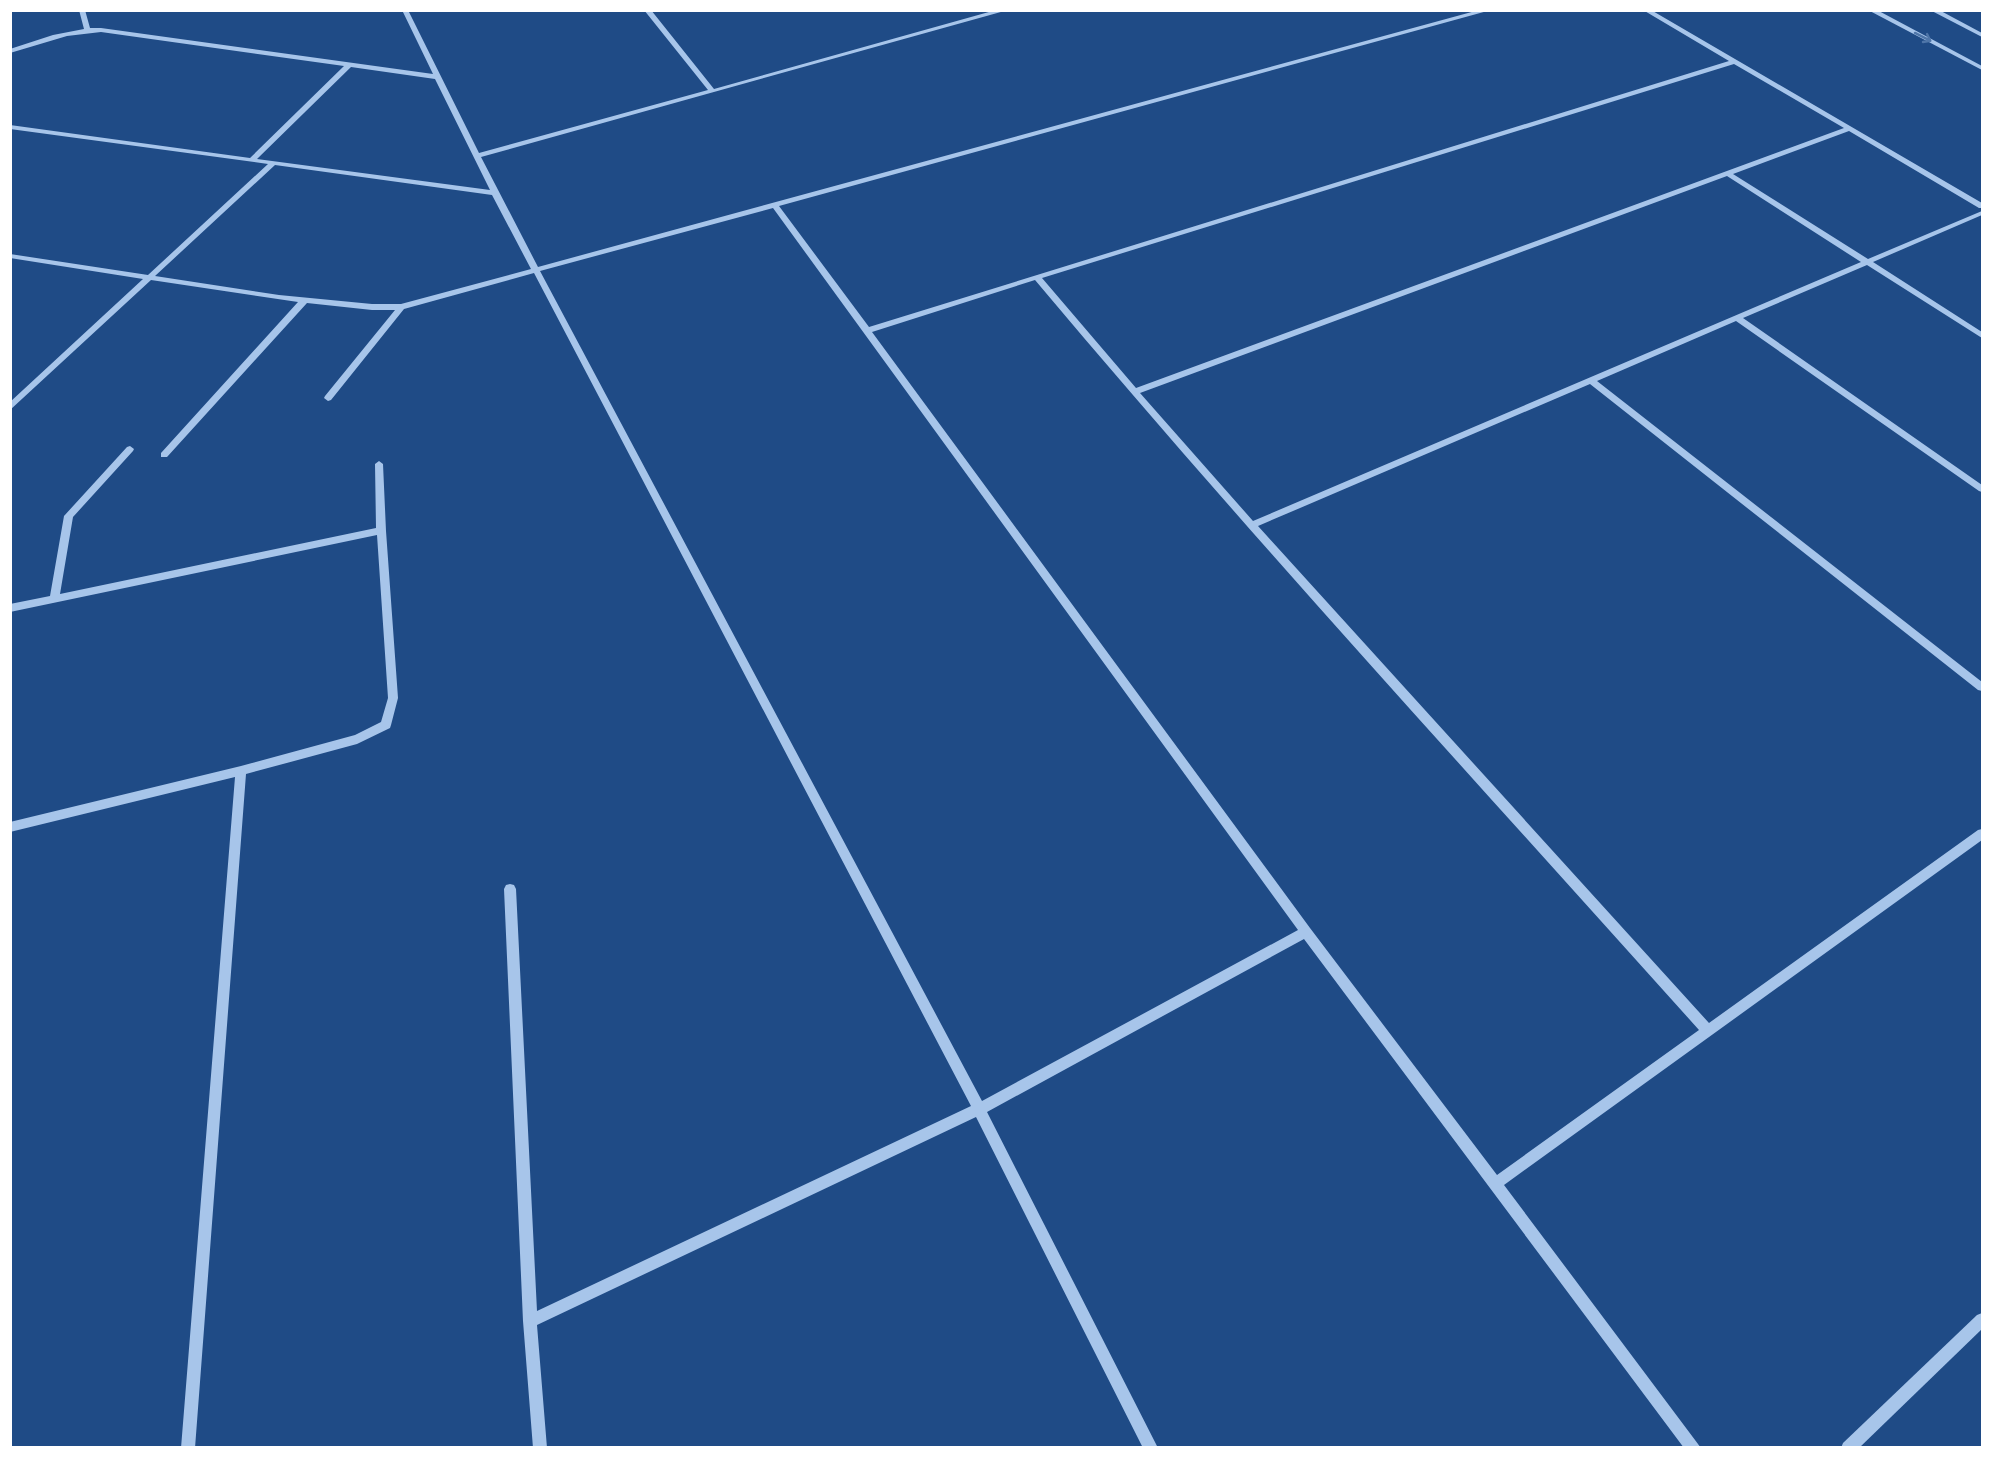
<svg xmlns="http://www.w3.org/2000/svg" width="1993" height="1458" font-family="Figtree,sans-serif">
	<style>
		.lines { fill: none; stroke-linecap: round; stroke-linejoin: round }
		.minor { fill: #a7c5ea; fill-rule: evenodd }
		.oneway { stroke: #4f76a9 }
	</style>
	<rect width="100%" height="100%" fill="#1f4b86"/>
	<g class="lines">
		<g class="minor">
			<path d="M79,10H85L90,28H101L433,74L402,10H408L479,153L708,90L644,10H651L714,89L996,10H1008L481,157L538,267L1479,10H1491L779,206L869,327L1729,61L1643,10H1651L1982,203V208H1979L1849,131L1733,174L1868,259L1982,211V215L1873,262L1982,332V338L1867,265L1743,318L1982,485V492L1979,491L1736,321L1597,381L1982,682V691L1978,690L1590,384L1258,526L1709,1023L1978,830L1982,829V840L1504,1185L1701,1448H1684L1304,939L987,1112L1158,1448H1143L976,1117L537,1325L547,1448H533L523,1321L504,889L506,885L510,884L514,885L516,889L537,1311L971,1106L534,273L404,309L331,400L328,401L324,398L325,396L395,310H372L307,303L167,457H161V453L298,302L151,280L10,410V402L143,279L10,258V254L148,275L268,164L10,129V125L250,158L344,66L101,32L67,36L10,53V49L53,35L84,29ZM1734,64L1844,128L1136,388L1042,278ZM351,67L435,79L490,190L257,159ZM275,165L492,195L531,269L401,304H372L279,295L155,276ZM1727,176L1861,262L1253,521L1140,393ZM773,208L1298,930L982,1101L540,271ZM1035,280C1250,536 1476,781 1699,1030L1497,1175L1310,928L872,332Z"/>
			<path d="M1868,10H1877L1982,66V70Z"/>
			<path d="M1930,10H1939L1982,33V37Z"/>
			<path d="M130,446L134,449L133,451L73,517L60,594L376,528L375,464L379,461L383,464L386,531L398,698L391,725L390,728L357,744L246,774L195,1448H181L235,777L10,832V822L241,766L355,735L381,722L388,698L377,535L10,612V604L50,596L64,516L127,447Z"/>
			<path d="M1982,1313V1329L1859,1448H1841L1843,1443L1977,1315Z"/>
		</g>
	</g>
	<defs><path id="oneway-shaft" d="M-6 0H5M1.5-3L5.5 0L1.5 3" fill="none" stroke-width="1.6" stroke-linecap="round" stroke-linejoin="round" transform="scale(1.5)"/></defs>
	<use class="oneway" href="#oneway-shaft" transform="translate(1923 37) rotate(27)"/>
	<rect width="1993" height="1458" fill="none" stroke="#ffffff" stroke-width="24"/>
</svg>
